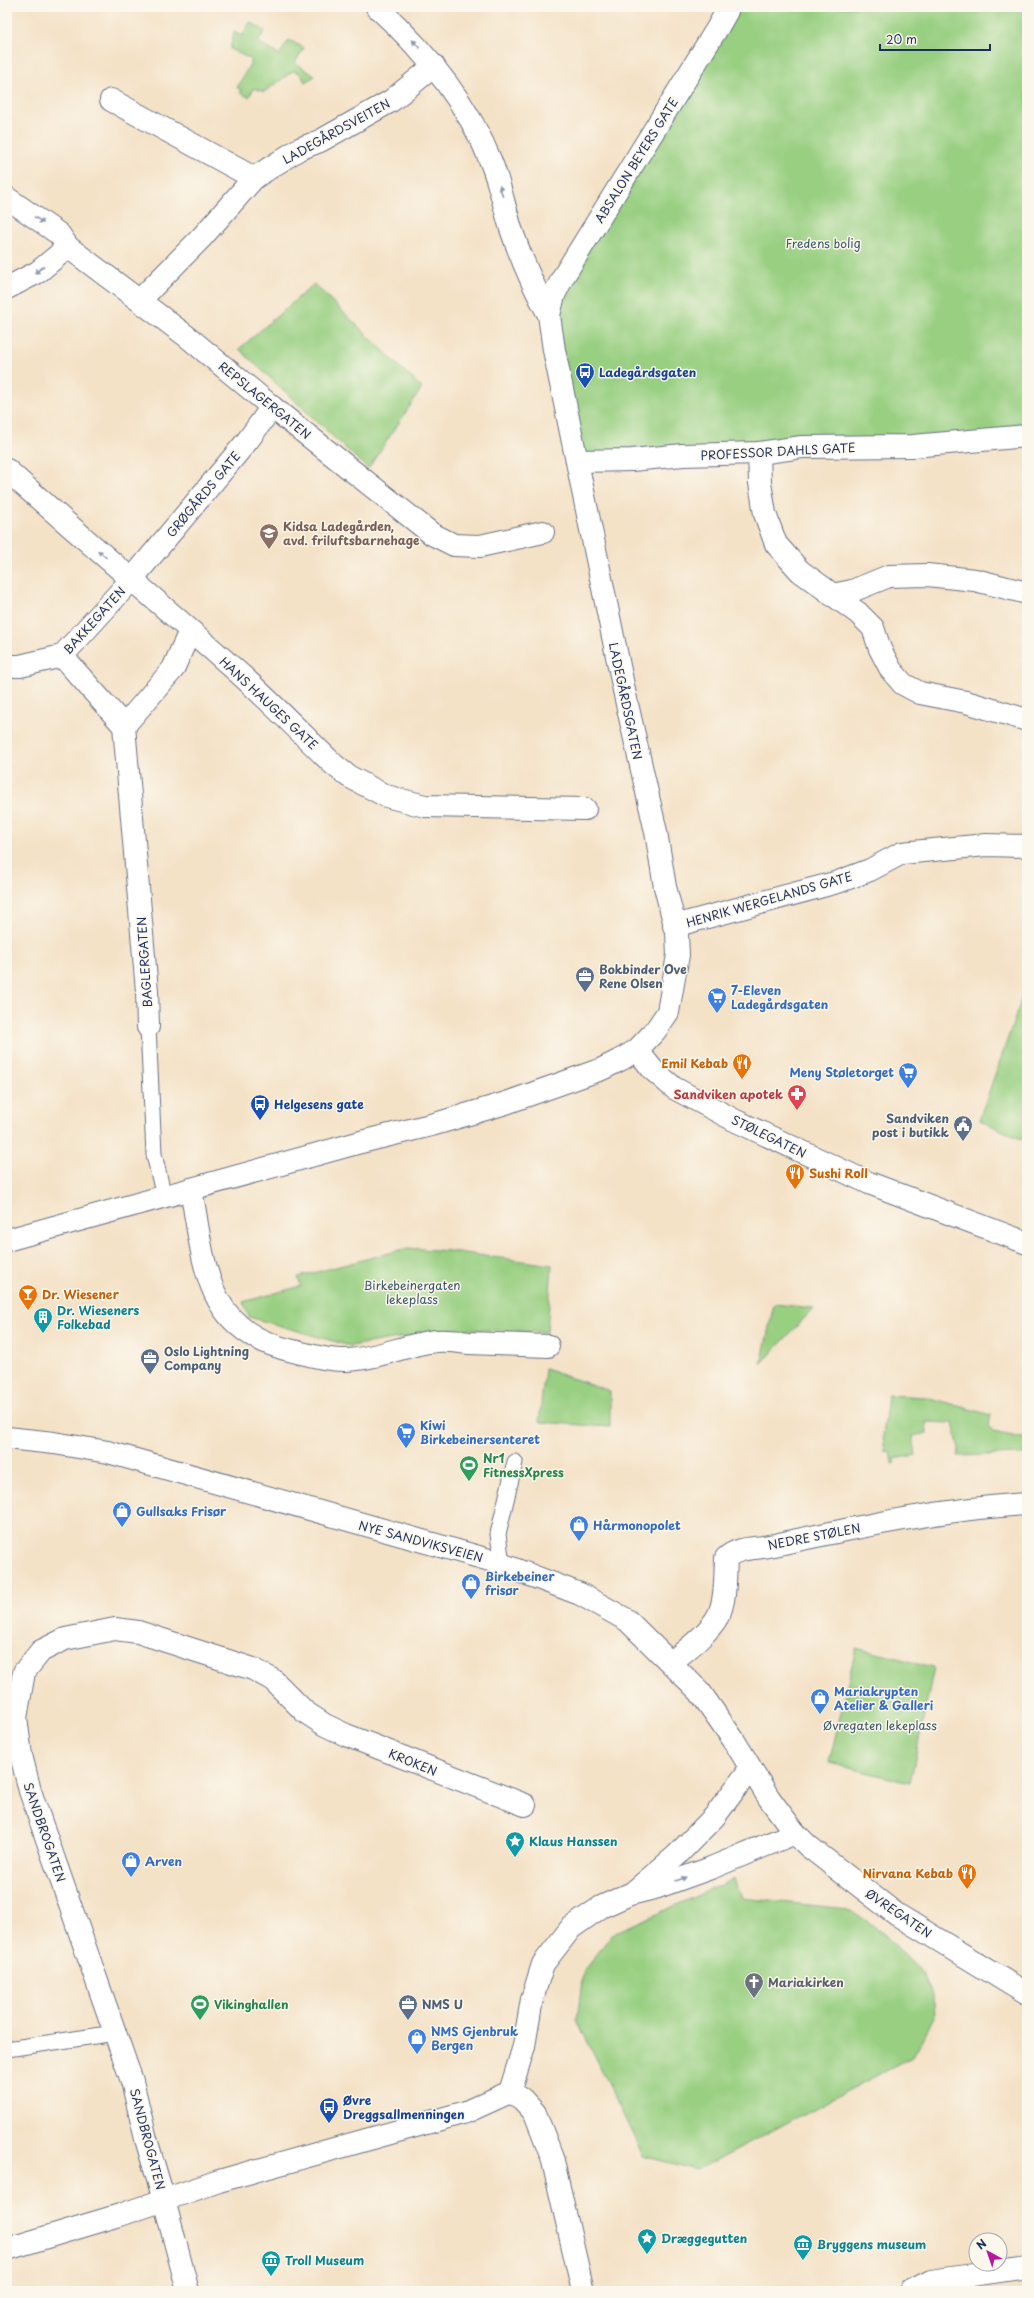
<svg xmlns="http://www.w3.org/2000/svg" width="1034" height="2298" font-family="'Playpen Sans',sans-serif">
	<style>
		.green { fill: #98cf81; stroke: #5a7f70 }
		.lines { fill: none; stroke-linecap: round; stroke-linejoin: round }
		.lane-casing { stroke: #676e83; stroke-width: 17 }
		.street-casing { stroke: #676e83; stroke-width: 24 }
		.secondary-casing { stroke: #676e83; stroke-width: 24 }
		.lane { stroke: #fff; stroke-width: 15 }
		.street { stroke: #fff; stroke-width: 22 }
		.secondary { stroke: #fff; stroke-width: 22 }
		.oneway { fill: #8d97ae }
		.labels { text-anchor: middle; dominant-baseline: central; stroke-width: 3; stroke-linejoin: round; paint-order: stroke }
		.street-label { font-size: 12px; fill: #1b2f5e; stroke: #fbf7ec }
		.park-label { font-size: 12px; fill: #3a5767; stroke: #fbf7ec }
		.transit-label { font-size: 12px; font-weight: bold; fill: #164399; stroke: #fbf7ec; text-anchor: start }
		.education-label { font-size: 12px; font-weight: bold; fill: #785e54; stroke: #fbf7ec; text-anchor: start }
		.service-label { font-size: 12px; font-weight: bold; fill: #4e5e75; stroke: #fbf7ec; text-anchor: start }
		.shop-label { font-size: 12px; font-weight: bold; fill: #366cbe; stroke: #fbf7ec; text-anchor: start }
		.food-label { font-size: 12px; font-weight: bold; fill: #c56008; stroke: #fbf7ec; text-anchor: end }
		.health-label { font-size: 12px; font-weight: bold; fill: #be3a42; stroke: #fbf7ec; text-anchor: end }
		.culture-label { font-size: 12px; font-weight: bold; fill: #0d838f; stroke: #fbf7ec; text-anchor: start }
		.leisure-label { font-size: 12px; font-weight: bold; fill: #27864d; stroke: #fbf7ec; text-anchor: start }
		.worship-label { font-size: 12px; font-weight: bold; fill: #5b616d; stroke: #fbf7ec; text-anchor: start }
	</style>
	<rect width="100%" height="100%" fill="#fbf7ec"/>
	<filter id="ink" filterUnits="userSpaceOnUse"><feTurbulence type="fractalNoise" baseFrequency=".025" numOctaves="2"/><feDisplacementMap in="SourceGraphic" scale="8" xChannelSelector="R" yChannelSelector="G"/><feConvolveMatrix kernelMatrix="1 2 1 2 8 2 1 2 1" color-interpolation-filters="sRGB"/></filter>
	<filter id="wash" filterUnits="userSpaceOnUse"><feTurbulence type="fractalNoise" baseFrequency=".012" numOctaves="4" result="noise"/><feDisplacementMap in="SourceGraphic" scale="16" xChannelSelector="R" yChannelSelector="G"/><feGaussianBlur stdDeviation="0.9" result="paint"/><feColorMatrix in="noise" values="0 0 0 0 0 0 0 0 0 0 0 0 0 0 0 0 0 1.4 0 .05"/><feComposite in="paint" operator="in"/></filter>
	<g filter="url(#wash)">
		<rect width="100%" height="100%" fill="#f4e2c7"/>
		<g class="green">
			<path d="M723,7H1027V436L578,461L554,295Z"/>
			<path d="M250,22L265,31L258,42L279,55L289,40L304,48L295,63L315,76L305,82L300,73L293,71L264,92L254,88L249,97L240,93L242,90L237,88L252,60L230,49L234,32L242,36Z"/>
			<path d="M314,284L422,388L368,469L239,349Z"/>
			<path d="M1027,984V1125L1025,1141L979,1120Z"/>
			<path d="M408,1248L449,1251L552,1265L547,1332L452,1329L350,1346L249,1317L243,1302L301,1286L298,1277Z"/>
			<path d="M774,1304L814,1308L761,1364Z"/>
			<path d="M545,1369L610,1391V1427L539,1422Z"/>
			<path d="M888,1395L926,1397L991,1415L989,1425L993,1432L1027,1439L1026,1454L958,1456L959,1449L953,1423L926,1422L927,1433L913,1436L916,1455L894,1459L895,1463L892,1464L890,1452H885L883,1436Z"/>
			<path d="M856,1648L934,1667L910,1783L829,1763Z"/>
			<path d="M734,1879L741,1898L848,1909L885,1935L919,1970L933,1995L934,2018L912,2057L697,2170L643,2156L577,2020L583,1973L612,1934Z"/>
		</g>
	</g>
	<g filter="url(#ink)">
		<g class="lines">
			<defs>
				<g id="lane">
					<path d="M148,1027L154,1154L164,1197"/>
					<path d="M502,1564L498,1534L515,1462"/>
					<path d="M7,2049L115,2033"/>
				</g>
				<g id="street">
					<path d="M377,7C425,51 467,101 491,162C500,184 504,206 511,229C521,258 534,288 549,315"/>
					<path d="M111,100L254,178"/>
					<path d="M7,198L59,234L68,247L189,338L272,407L432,534L454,545L480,546L543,532"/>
					<path d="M7,288L38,272L68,247"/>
					<path d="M140,300L202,237L254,178L299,149L320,141L391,101L434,66"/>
					<path d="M759,453L760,483L765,514L776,544L800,571L858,613L873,628L880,649L891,670L903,684L920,693L966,702L1027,720"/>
					<path d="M578,461L632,460L683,455L759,453L802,447L913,446L1027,436"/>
					<path d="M7,470C84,540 164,606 241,675C273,704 302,734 333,764L348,776L386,796L425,806L585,809"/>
					<path d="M832,595L852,591L889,576L927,575L975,580L1027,593"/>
					<path d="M62,656L124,726L147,991L148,1027"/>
					<path d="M7,666H20L62,656L132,579L248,440L272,407"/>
					<path d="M124,726L173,669L190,631"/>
					<path d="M637,1050L653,1070L674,1088L734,1120L869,1183L1027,1243"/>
					<path d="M191,1189C205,1265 204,1331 293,1351C311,1355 329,1361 347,1360C378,1359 406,1344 436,1341C447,1340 459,1342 469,1343C496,1344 522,1345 548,1346"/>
					<path d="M672,1662C687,1649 708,1634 718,1616C726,1600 725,1577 726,1558C738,1547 754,1549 769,1546C854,1528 940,1509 1027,1504"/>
					<path d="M510,2092L522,2099L535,2113L552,2157L583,2291"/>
					<path d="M7,2249L120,2215L164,2200L146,2139L132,2081L30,1791L21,1755L16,1718L24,1672L41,1651L65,1639L115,1629L138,1632L253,1669L273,1680L305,1712L325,1725L346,1735L525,1805"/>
					<path d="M911,2291L931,2281L1027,2267"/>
				</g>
				<g id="secondary">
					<path d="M674,926L838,882L870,870L902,853L986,845L1027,846"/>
					<path d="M7,1240L361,1142L435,1124L506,1103L602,1069L620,1060L637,1050L655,1031L668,1012L678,955L677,933L665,887L656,832L625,695L554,350L549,315L554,295L563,277L718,27L727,11L724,7"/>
					<path d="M7,1438L54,1443L108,1452L493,1561L580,1594L627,1620L700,1692L733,1739L769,1798L795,1833L808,1846L896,1914L1027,1994"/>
					<path d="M636,1890L676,1856L715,1816L750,1769"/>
					<path d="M188,2291L164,2200L219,2181L466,2112L510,2092L524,2046L532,1999L543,1964L571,1928L601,1907L630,1894L658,1887L711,1868L795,1833"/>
				</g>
			</defs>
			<use href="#lane" class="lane-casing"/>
			<use href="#street" class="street-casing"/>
			<use href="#secondary" class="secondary-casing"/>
			<use href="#lane" class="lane"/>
			<use href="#street" class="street"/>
			<use href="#secondary" class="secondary"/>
		</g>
		<defs><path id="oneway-solid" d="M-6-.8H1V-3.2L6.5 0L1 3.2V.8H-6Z"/></defs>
		<g class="oneway">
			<use href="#oneway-solid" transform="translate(416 44) rotate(-133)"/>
			<use href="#oneway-solid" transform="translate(501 191) rotate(-107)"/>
			<use href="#oneway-solid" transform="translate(39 220) rotate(34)"/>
			<use href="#oneway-solid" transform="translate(39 270) rotate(144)"/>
			<use href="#oneway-solid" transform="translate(102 554) rotate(-140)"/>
			<use href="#oneway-solid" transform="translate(681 1879) rotate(-20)"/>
		</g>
	</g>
	<defs>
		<symbol id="bus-pin" viewBox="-11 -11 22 30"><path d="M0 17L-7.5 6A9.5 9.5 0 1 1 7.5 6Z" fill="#1a4fb4" stroke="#fbf7ec"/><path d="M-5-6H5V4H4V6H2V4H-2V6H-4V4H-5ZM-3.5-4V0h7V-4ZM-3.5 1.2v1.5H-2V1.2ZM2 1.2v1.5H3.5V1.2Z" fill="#fff"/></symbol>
		<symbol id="school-pin" viewBox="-11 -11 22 30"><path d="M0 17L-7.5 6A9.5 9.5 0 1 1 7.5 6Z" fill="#8d6e63" stroke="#fbf7ec"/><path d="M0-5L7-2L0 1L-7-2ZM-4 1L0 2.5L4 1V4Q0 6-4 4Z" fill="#fff"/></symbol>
		<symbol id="office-pin" viewBox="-11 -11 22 30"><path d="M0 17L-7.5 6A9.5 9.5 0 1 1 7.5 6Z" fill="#5c6f8a" stroke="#fbf7ec"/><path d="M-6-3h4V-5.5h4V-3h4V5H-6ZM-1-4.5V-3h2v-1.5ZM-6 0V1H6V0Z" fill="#fff"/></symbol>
		<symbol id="supermarket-pin" viewBox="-11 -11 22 30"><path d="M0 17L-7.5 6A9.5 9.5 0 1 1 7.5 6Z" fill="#3f7fe0" stroke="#fbf7ec"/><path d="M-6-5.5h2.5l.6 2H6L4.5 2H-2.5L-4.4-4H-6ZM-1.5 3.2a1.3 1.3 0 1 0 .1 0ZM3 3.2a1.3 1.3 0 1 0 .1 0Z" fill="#fff"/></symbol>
		<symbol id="restaurant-pin" viewBox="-11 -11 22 30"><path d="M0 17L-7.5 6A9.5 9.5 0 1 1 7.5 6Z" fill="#e8710a" stroke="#fbf7ec"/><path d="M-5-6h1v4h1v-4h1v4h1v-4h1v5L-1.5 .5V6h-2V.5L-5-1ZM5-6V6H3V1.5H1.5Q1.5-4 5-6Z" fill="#fff"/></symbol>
		<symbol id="pharmacy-pin" viewBox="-11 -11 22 30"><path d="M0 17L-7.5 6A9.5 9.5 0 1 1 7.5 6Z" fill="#e0444e" stroke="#fbf7ec"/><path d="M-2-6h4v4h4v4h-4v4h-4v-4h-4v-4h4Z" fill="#fff"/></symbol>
		<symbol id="civic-pin" viewBox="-11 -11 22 30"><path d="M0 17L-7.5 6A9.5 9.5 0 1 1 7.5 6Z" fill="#5c6f8a" stroke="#fbf7ec"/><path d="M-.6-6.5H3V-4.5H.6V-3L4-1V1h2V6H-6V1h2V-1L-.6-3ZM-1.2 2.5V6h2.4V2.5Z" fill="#fff"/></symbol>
		<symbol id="bar-pin" viewBox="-11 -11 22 30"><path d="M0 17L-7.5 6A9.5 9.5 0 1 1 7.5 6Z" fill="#e8710a" stroke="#fbf7ec"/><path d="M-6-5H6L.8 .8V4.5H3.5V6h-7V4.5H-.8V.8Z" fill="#fff"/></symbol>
		<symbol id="building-pin" viewBox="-11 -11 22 30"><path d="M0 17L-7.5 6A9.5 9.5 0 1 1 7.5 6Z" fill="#0f9aa8" stroke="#fbf7ec"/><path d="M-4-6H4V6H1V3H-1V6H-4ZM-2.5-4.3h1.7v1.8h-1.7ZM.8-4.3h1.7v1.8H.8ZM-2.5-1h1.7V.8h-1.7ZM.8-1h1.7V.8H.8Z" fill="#fff"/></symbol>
		<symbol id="stadium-pin" viewBox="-11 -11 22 30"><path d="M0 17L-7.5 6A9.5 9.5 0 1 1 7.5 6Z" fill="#2e9e5b" stroke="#fbf7ec"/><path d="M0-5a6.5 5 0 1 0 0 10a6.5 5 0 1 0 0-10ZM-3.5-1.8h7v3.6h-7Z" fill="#fff"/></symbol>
		<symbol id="shop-pin" viewBox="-11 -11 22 30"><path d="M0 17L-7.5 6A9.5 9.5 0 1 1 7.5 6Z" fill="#3f7fe0" stroke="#fbf7ec"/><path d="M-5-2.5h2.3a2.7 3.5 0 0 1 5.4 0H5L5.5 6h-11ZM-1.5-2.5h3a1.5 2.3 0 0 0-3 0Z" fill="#fff"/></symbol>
		<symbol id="sight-pin" viewBox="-11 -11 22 30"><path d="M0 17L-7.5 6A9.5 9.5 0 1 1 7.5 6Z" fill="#0f9aa8" stroke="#fbf7ec"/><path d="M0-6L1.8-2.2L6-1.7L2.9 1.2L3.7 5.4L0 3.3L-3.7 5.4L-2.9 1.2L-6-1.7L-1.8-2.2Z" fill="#fff"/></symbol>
		<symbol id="church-pin" viewBox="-11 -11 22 30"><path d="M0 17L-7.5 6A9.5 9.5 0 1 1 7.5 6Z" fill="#6b7280" stroke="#fbf7ec"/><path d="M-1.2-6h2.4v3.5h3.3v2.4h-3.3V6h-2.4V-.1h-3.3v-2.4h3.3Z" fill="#fff"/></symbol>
		<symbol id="museum-pin" viewBox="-11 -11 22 30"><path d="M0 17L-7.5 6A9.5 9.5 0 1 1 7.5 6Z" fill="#0f9aa8" stroke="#fbf7ec"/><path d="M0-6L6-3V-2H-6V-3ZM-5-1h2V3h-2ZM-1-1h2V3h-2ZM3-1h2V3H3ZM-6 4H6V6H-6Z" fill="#fff"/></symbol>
	</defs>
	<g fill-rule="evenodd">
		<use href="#bus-pin" x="574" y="361" width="22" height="30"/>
		<use href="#school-pin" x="258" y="522" width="22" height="30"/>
		<use href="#office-pin" x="574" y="965" width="22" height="30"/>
		<use href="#supermarket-pin" x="706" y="986" width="22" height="30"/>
		<use href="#restaurant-pin" x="731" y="1052" width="22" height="30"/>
		<use href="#supermarket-pin" x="897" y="1061" width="22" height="30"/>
		<use href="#pharmacy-pin" x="786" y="1083" width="22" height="30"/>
		<use href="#bus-pin" x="249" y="1093" width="22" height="30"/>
		<use href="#civic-pin" x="952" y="1114" width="22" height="30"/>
		<use href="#restaurant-pin" x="784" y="1162" width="22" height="30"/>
		<use href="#bar-pin" x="17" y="1283" width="22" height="30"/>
		<use href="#building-pin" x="32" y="1306" width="22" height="30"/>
		<use href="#office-pin" x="139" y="1347" width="22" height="30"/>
		<use href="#supermarket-pin" x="395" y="1421" width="22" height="30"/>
		<use href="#stadium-pin" x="458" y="1454" width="22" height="30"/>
		<use href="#shop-pin" x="111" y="1500" width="22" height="30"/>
		<use href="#shop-pin" x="568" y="1514" width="22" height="30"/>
		<use href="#shop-pin" x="460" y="1572" width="22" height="30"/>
		<use href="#shop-pin" x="809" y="1687" width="22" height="30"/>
		<use href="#sight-pin" x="504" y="1830" width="22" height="30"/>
		<use href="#shop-pin" x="120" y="1850" width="22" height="30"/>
		<use href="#restaurant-pin" x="956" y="1862" width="22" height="30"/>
		<use href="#church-pin" x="743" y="1971" width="22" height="30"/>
		<use href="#stadium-pin" x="189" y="1993" width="22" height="30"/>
		<use href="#office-pin" x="397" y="1993" width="22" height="30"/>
		<use href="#shop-pin" x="406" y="2027" width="22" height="30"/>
		<use href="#bus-pin" x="318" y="2096" width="22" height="30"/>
		<use href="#sight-pin" x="636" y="2227" width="22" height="30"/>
		<use href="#museum-pin" x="792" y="2233" width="22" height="30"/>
		<use href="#museum-pin" x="260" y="2249" width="22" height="30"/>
	</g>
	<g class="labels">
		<g class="street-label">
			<text transform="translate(336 131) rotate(-29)">LADEGÅRDSVEITEN</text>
			<text transform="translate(636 160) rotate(-58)">ABSALON BEYERS GATE</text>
			<text transform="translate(265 400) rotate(39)">REPSLAGERGATEN</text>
			<text transform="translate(778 451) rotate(-3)">PROFESSOR DAHLS GATE</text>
			<text transform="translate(203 494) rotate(-50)">GRØGÅRDS GATE</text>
			<text transform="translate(94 620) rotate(-48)">BAKKEGATEN</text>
			<text transform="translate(626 701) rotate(78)">LADEGÅRDSGATEN</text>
			<text transform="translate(269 703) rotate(43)">HANS HAUGES GATE</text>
			<text transform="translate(769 899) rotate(-16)">HENRIK WERGELANDS GATE</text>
			<text transform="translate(144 962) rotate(-94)">BAGLERGATEN</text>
			<text transform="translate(769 1136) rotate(26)">STØLEGATEN</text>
			<text transform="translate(814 1536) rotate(-11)">NEDRE STØLEN</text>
			<text transform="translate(421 1541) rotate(15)">NYE SANDVIKSVEIEN</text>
			<text transform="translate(413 1762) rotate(22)">KROKEN</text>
			<text transform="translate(45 1832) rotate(71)">SANDBROGATEN</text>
			<text transform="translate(899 1913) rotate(34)">ØVREGATEN</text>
			<text transform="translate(148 2139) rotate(75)">SANDBROGATEN</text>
		</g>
		<g class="park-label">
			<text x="823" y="243">Fredens bolig</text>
			<text x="412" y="1285">Birkebeinergaten<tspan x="412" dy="14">lekeplass</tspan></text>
			<text x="880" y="1725">Øvregaten lekeplass</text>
		</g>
		<g class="transit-label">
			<text x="599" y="372">Ladegårdsgaten</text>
			<text x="274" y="1104">Helgesens gate</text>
			<text x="343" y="2100">Øvre<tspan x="343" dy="14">Dreggsallmenningen</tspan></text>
		</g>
		<g class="education-label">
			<text x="283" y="526">Kidsa Ladegården,<tspan x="283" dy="14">avd. friluftsbarnehage</tspan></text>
		</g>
		<g class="service-label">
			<text x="599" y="969">Bokbinder Ove<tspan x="599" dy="14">Rene Olsen</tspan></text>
			<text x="949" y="1118" text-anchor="end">Sandviken<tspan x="949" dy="14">post i butikk</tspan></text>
			<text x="164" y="1351">Oslo Lightning<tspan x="164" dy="14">Company</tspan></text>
			<text x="422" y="2004">NMS U</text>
		</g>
		<g class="shop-label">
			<text x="731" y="990">7-Eleven<tspan x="731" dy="14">Ladegårdsgaten</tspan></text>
			<text x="894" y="1072" text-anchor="end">Meny Støletorget</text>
			<text x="420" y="1425">Kiwi<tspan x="420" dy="14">Birkebeinersenteret</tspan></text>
			<text x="136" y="1511">Gullsaks Frisør</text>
			<text x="593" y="1525">Hårmonopolet</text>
			<text x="485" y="1576">Birkebeiner<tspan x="485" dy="14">frisør</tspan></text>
			<text x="834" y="1691">Mariakrypten<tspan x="834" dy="14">Atelier &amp; Galleri</tspan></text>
			<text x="145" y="1861">Arven</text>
			<text x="431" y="2031">NMS Gjenbruk<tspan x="431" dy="14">Bergen</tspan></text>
		</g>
		<g class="food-label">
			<text x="728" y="1063">Emil Kebab</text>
			<text x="809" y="1173" text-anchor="start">Sushi Roll</text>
			<text x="42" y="1294" text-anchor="start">Dr. Wiesener</text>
			<text x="953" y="1873">Nirvana Kebab</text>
		</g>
		<g class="health-label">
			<text x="783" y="1094">Sandviken apotek</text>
		</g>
		<g class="culture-label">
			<text x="57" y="1310">Dr. Wieseners<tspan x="57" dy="14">Folkebad</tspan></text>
			<text x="529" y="1841">Klaus Hanssen</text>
			<text x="661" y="2238">Dræggegutten</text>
			<text x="817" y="2244">Bryggens museum</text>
			<text x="285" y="2260">Troll Museum</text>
		</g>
		<g class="leisure-label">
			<text x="483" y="1458">Nr1<tspan x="483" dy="14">FitnessXpress</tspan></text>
			<text x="214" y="2004">Vikinghallen</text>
		</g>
		<g class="worship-label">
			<text x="768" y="1982">Mariakirken</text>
		</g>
	</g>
	<rect width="1034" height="2298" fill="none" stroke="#fbf7ec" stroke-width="24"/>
	<g transform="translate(988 2252) rotate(320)"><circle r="19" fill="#fbf7ec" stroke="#a1a7b3"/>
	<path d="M0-3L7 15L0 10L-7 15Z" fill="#b5179e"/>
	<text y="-6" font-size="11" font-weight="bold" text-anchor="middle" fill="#1b2f5e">N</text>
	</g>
	<path d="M880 44v6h110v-6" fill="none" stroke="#1b2f5e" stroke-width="2"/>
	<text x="886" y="44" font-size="12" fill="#1b2f5e" stroke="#fbf7ec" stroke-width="3" paint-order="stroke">20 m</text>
</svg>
